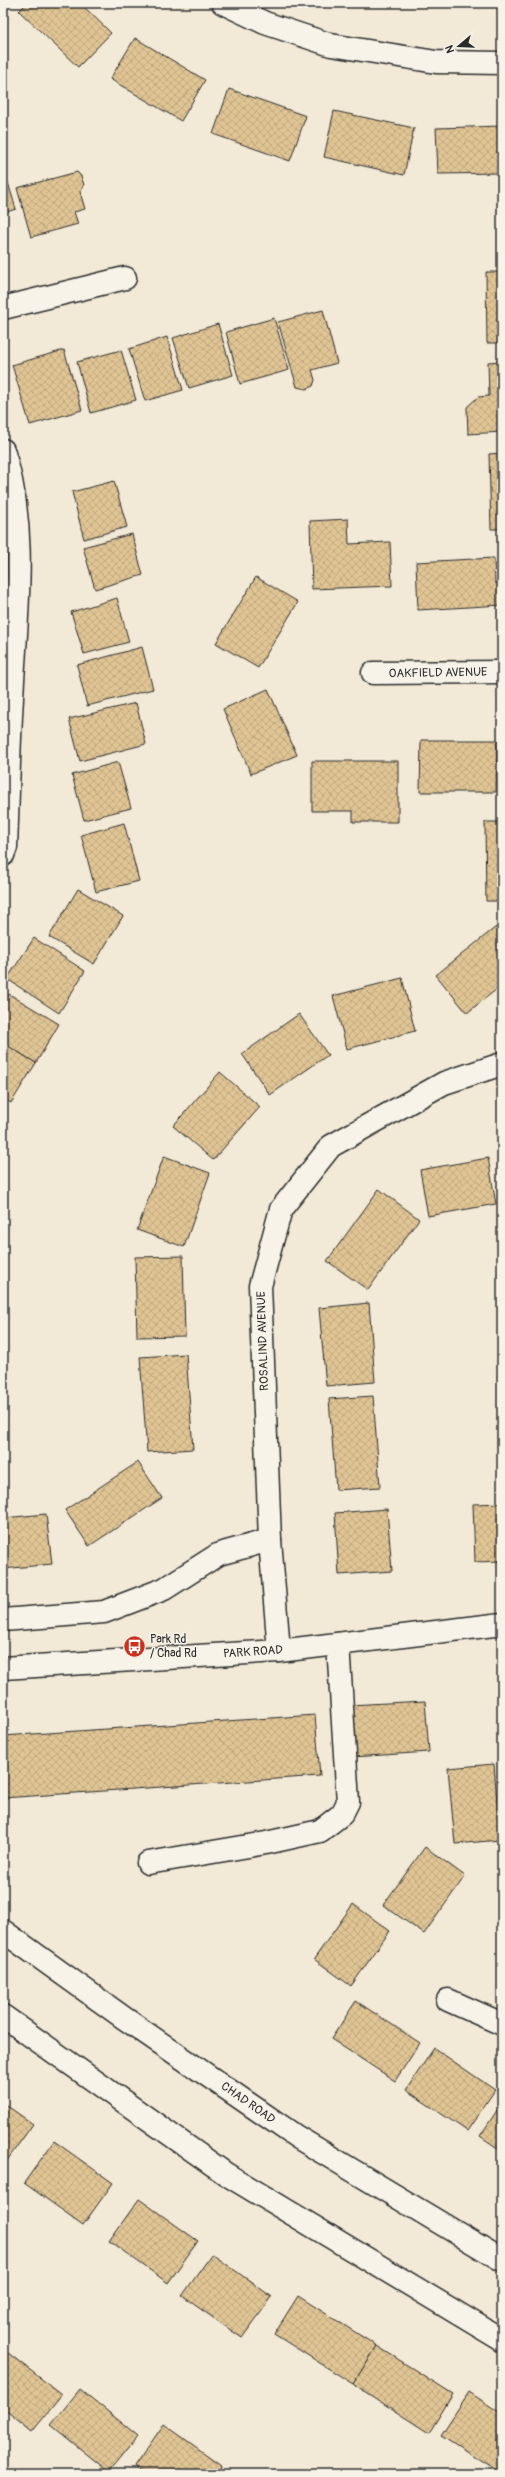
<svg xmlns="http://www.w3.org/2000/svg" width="505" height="2477" font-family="Pangolin,sans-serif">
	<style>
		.building { fill: url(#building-cross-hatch); stroke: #2b2b2b }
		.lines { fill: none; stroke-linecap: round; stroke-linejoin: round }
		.minor-casing { stroke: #2b2b2b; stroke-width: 25 }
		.minor { stroke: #f7f3e8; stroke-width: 22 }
		.labels { text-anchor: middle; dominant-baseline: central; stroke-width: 3; stroke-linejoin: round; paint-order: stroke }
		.street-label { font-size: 12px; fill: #2b2b2b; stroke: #f7f3e8 }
		.poi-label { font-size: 12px; fill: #2b2b2b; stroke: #f7f3e8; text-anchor: start }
	</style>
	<defs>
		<pattern id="building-cross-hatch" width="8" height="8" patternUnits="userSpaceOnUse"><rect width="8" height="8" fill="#e0c494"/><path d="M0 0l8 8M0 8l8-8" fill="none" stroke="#c0a980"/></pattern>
	</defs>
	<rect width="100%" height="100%" fill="#f2ead7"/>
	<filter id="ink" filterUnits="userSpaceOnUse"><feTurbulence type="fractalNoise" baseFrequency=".025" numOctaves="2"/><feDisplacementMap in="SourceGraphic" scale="8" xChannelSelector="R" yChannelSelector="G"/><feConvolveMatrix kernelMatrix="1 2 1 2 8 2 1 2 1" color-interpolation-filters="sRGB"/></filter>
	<g filter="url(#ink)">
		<g class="building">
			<path d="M27,3H80L111,33L78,67L19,11Z"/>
			<path d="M135,38L205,80L181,121L110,79Z"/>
			<path d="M229,89L306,116L290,161L213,134Z"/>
			<path d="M334,111L414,128L404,175L324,157Z"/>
			<path d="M502,126V173L438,174L436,128Z"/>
			<path d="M3,166L16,209L3,213Z"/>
			<path d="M77,172L81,176L84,185L80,192L85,209L74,212L78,224L31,237L17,188Z"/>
			<path d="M486,272H502V343H487Z"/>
			<path d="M323,310L337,363L312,370L315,380L313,386L306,389L297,387L278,322Z"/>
			<path d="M274,318L289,370L240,384L226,332Z"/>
			<path d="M218,324L233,375L189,388L173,338Z"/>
			<path d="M167,337L183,390L145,401L129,349Z"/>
			<path d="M64,350L82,410L30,425L12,365Z"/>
			<path d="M121,350L136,400L91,413L77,362Z"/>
			<path d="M502,361V432L468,434L467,407L478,397L489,396L488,362Z"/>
			<path d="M502,453V529H491L489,454Z"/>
			<path d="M114,481L127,527L84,539L72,492Z"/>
			<path d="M348,519L349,544L390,542L392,586L312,589L310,521Z"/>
			<path d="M132,534L143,575L95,589L83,547Z"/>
			<path d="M494,558L495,583L502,582V605L418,610L416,562Z"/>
			<path d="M256,577L298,602L258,668L216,643Z"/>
			<path d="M117,598L129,642L84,654L71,612Z"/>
			<path d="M142,647L153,689L87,706L77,665Z"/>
			<path d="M268,689L297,755L251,774L223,709Z"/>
			<path d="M136,703L146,744L80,761L69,719Z"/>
			<path d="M421,740H497L496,792H420Z"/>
			<path d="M312,761H398V822H353V811H312Z"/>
			<path d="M118,762L131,808L84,820L72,775Z"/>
			<path d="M501,805H502V901H486L485,822H502Z"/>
			<path d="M124,823L139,881L96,892L81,835Z"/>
			<path d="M78,889L123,916L94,964L49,937Z"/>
			<path d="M496,927L502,935V985L467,1013L436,975Z"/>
			<path d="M34,938L85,971L59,1013L7,979Z"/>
			<path d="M402,978L415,1031L347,1049L333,996Z"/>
			<path d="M9,994L59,1024L36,1063L3,1043V1004Z"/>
			<path d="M299,1014L328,1055L270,1095L242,1054Z"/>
			<path d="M3,1043L36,1063L11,1103L3,1098Z"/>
			<path d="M220,1072L260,1107L213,1160L173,1126Z"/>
			<path d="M164,1156L210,1173L184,1247L137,1230Z"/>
			<path d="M488,1158L496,1204L428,1216L420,1170Z"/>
			<path d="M379,1189L419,1219L368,1290L327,1261Z"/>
			<path d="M183,1256L185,1336L137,1337L135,1257Z"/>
			<path d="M369,1303L375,1382L326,1386L319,1308Z"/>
			<path d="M186,1354L193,1449L147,1452L140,1357Z"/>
			<path d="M373,1396L380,1487L336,1490L329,1399Z"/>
			<path d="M138,1462L162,1498L89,1546L65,1510Z"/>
			<path d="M502,1503V1561L475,1562L473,1504Z"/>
			<path d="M387,1509L392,1571L339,1575L335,1513Z"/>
			<path d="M46,1514L52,1564L3,1569V1518Z"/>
			<path d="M425,1701L429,1752L352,1757L349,1705Z"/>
			<path d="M315,1715L320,1776L3,1798V1736Z"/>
			<path d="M494,1764L500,1840L455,1844L448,1768Z"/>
			<path d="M425,1847L465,1876L424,1934L383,1905Z"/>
			<path d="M353,1904L390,1931L351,1986L314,1959Z"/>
			<path d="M356,2001L420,2043L395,2081L331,2039Z"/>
			<path d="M434,2048L495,2090L467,2131L406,2090Z"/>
			<path d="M3,2103L33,2124L3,2166Z"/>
			<path d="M502,2103V2151L480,2136Z"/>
			<path d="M54,2141L113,2183L83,2225L24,2183Z"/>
			<path d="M139,2199L198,2241L168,2283L109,2241Z"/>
			<path d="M212,2254L272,2297L242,2338L182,2296Z"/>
			<path d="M298,2296L377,2346L353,2384L274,2334Z"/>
			<path d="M377,2346L453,2394L429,2433L353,2384Z"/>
			<path d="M3,2349L62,2395L32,2432L3,2408Z"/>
			<path d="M80,2389L138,2436L109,2472L51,2425Z"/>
			<path d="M469,2392L502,2414V2474L441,2435Z"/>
			<path d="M164,2424L221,2465L215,2474H143L134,2467Z"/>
		</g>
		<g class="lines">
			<defs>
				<g id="minor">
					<path d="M223,3L265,23L331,45L436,62L502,63"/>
					<path d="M3,308L125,278"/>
					<path d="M3,450C29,530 16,616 12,698C9,747 8,797 6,847L3,855"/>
					<path d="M373,673L502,672"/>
					<path d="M3,1620L104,1612L164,1589L219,1554L270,1540"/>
					<path d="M279,1651L270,1540L260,1286L281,1209L331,1146L444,1083L502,1064"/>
					<path d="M3,1668L279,1651L502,1624"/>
					<path d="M148,1863L266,1843L320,1831L342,1814L348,1802L338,1644"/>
					<path d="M3,1931L124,2018L297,2137L502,2260"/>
					<path d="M448,2000L502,2024"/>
					<path d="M3,2016L226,2174L502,2340"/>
				</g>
			</defs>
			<use href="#minor" class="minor-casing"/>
			<use href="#minor" class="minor"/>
		</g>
	</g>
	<defs>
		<symbol id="bus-disc" viewBox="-11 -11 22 22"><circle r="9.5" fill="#c8321e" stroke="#f7f3e8"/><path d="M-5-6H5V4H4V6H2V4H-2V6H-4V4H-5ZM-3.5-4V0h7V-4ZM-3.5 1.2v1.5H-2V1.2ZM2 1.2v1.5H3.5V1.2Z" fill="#fff"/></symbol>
	</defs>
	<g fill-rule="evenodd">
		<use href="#bus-disc" x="122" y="1634" width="25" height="25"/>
	</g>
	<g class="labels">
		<g class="street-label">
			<text transform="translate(438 673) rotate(-1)">OAKFIELD AVENUE</text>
			<text transform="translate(263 1341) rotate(-92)">ROSALIND AVENUE</text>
			<text transform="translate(253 1652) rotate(-4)">PARK ROAD</text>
			<text transform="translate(248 2103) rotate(35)">CHAD ROAD</text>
		</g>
		<g class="poi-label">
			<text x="150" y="1639">Park Rd<tspan x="150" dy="14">/ Chad Rd</tspan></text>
		</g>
	</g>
	<rect width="505" height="2477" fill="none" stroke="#f7f3e8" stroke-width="16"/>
	<rect x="8" y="8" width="489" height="2461" fill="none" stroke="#2b2b2b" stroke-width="1.5" filter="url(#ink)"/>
	<g transform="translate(459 46) rotate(251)" stroke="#f7f3e8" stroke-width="3" paint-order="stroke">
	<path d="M0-3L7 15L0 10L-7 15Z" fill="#2b2b2b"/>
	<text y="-6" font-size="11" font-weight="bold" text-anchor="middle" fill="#2b2b2b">N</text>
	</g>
</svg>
